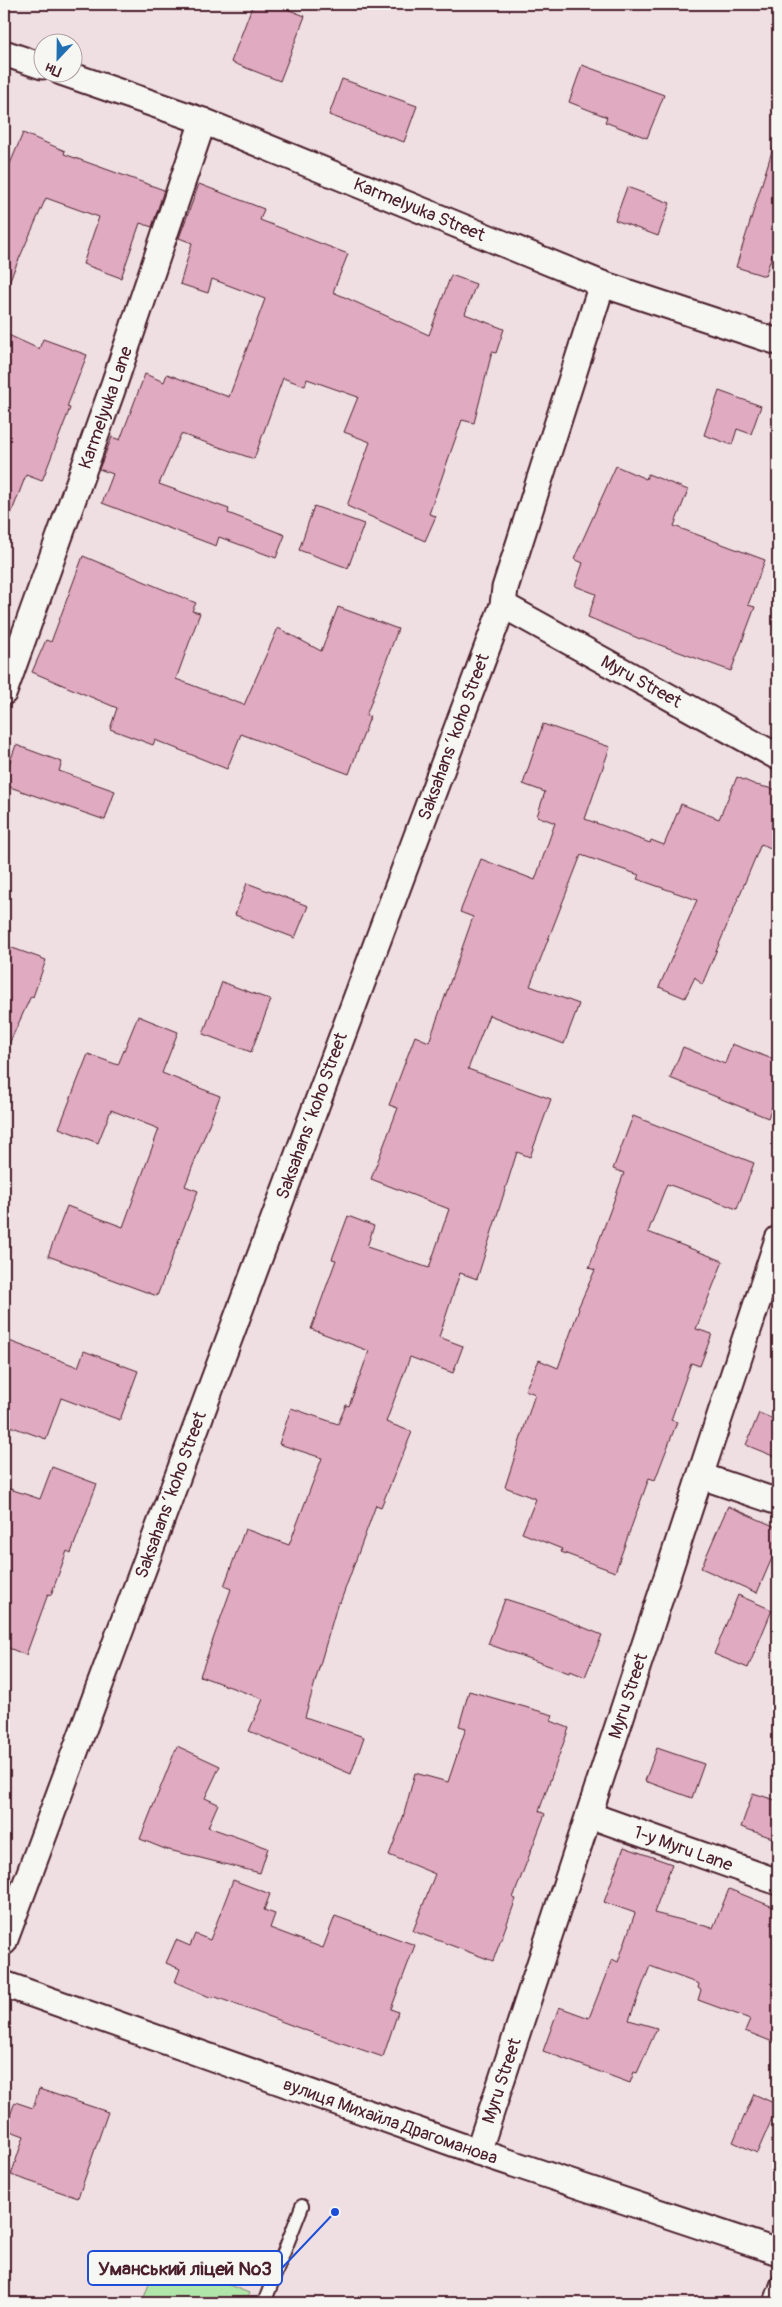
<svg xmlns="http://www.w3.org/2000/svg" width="782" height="2307" font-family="Pangolin,sans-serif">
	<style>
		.green { fill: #b0e6a9; stroke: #7d826a }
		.building { fill: #e0aac1; stroke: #4a1f2b }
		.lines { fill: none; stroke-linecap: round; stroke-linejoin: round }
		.service-casing { stroke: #4a1f2b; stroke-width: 16 }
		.minor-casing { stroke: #4a1f2b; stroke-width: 29 }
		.service { stroke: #f6f6f2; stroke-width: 12 }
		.minor { stroke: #f6f6f2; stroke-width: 25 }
		.labels { text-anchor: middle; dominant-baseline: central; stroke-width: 5; stroke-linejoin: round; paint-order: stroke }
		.street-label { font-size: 18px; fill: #4a1f2b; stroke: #f6f6f2 }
		.leader { fill: none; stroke: #1d4ed8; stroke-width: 2 }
		.callout-dot { fill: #1d4ed8; stroke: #f6f6f2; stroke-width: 2 }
		.callout { fill: #f6f6f2; stroke: #1d4ed8; stroke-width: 2 }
		.callout-label { font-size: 19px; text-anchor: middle; font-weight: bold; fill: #4a1f2b }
	</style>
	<rect width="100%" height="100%" fill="#efdfe3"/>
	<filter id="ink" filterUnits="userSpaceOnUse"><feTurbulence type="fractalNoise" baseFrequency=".02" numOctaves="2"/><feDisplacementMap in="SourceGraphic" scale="10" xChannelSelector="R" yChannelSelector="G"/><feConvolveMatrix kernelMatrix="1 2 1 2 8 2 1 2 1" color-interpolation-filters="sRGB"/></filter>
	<g filter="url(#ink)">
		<path class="green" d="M159,2257L249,2293L245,2303H142Z"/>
		<g class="building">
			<path d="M253,4H274L305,16L280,81L231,62Z"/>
			<path d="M582,65L664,95L647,138L605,122L607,117L569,102Z"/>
			<path d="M342,79L417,106L404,142L329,115Z"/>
			<path d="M23,133L65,151L64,154L164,190L152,227L140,223L121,278L83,264L99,217L46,198L4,293V178Z"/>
			<path d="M773,148L778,149V238L765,276L736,267Z"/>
			<path d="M199,184L264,209L260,220L348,254L333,292L429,335L451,275L476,284L465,314L504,329L496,353L492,352L474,423L462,420L429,514L436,516L425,541L347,506L370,442L344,432L358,397L307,379L305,386L283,378L254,459L181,434L159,484L229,509L228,513L285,535L276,558L219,537L216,546L102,503L113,474L99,469L112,437L120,440L145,374L164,382L167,374L229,397L265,299L212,279L208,293L180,284L192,243L179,238Z"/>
			<path d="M627,187L670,203L658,236L615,220Z"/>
			<path d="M4,333L39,349L43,339L87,355L67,407L70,408L42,481L26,475L6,527L4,526Z"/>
			<path d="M719,391L761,406L751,434L737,429L732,445L704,435Z"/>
			<path d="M616,466L646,479L648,474L688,490L674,526L765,560L748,605L755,607L731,671L641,638L640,639L588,617L596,594L575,586L583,563L574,559Z"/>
			<path d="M314,506L364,524L348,568L299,550Z"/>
			<path d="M83,556L196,603L192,611L200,613L176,679L244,705L278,628L321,651L338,607L398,629L366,716L370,717L349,774L241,734L227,769L155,740L153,745L110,729L117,708L32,672L46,640L51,642Z"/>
			<path d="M543,724L610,747L585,819L650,843L651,840L664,845L681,804L719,819L737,777L756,785L778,790V851L761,844L702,985L695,977L685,998L659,987L697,900L637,879L639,875L581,855L530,986L579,1004L564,1044L489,1015L468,1069L551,1099L530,1157L517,1152L477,1279L460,1273L439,1337L463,1346L453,1373L410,1357L386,1422L412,1432L381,1507L376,1505L340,1603L338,1602L305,1717L364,1737L351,1774L249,1731L263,1699L200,1676L231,1589L224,1586L245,1529L289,1545L322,1458L279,1444L291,1408L338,1424L346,1405L349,1406L369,1351L311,1329L336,1260L332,1259L348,1216L374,1226L367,1247L429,1268L449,1209L371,1179L398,1108L389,1105L415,1036L429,1042L473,917L460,912L481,859L535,880L555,823L537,816L545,792L523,784Z"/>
			<path d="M16,745L62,762L59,771L115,791L105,820L4,785V778Z"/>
			<path d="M247,883L308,906L295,938L235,915Z"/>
			<path d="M4,945L46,960L33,997L31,996L4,1055Z"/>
			<path d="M222,982L271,1000L251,1052L203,1034Z"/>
			<path d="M138,1016L178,1032L162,1073L220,1096L185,1186L198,1191L157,1296L48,1256L67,1206L123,1227L159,1129L111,1110L98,1143L59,1128L88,1054L118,1065Z"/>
			<path d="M732,1044L778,1061V1090L768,1118L670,1078L683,1047L725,1064Z"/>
			<path d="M633,1116L754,1163L737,1209L667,1184L648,1232L723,1261L696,1329L712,1334L700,1366L691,1363L671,1420L677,1422L655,1480L649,1478L615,1572L561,1552L562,1549L522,1533L536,1499L505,1487L535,1394L525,1390L539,1360L558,1368L579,1309L578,1308L595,1270L589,1268L624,1173L613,1169Z"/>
			<path d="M4,1339L78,1367L84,1351L138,1371L120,1420L61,1398L46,1439L4,1424Z"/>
			<path d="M759,1413L778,1421V1458L746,1445Z"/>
			<path d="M52,1467L97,1484L71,1553L67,1551L51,1595L48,1594L26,1655L4,1646V1487L40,1499Z"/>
			<path d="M728,1506L778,1528V1544L757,1593L701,1568Z"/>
			<path d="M738,1595L772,1610L748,1668L714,1654Z"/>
			<path d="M505,1599L546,1612L602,1635L585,1677L570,1671L569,1673L488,1644Z"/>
			<path d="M469,1691L553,1715L551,1721L569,1728L539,1811L545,1814L513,1898L516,1899L493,1961L413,1931L435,1874L389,1855L402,1821L415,1773L448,1782L466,1728L459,1726Z"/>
			<path d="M177,1746L220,1766L205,1798L218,1804L208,1827L268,1848L260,1873L165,1849L140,1839Z"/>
			<path d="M657,1748L704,1764L692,1798L645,1781Z"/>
			<path d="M753,1793L778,1801V1840L741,1827Z"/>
			<path d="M624,1847L672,1864L654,1913L713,1928L729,1889L778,1909V2044L745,2031L750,2019L698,2000L701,1990L698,1988L699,1984L650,1966L629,2020L657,2028L637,2073L634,2072L630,2083L543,2051L559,2007L589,2018L612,1959L618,1962L635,1913L604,1902Z"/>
			<path d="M233,1880L270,1894L264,1910L275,1914L270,1928L323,1948L335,1916L415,1945L391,2009L398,2012L383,2057L310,2032L213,1996L212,1998L175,1982L180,1969L166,1963L176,1940L190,1946L195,1934L210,1940Z"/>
			<path d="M39,2089L108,2112L78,2198L11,2175L24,2136L5,2129L15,2102L33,2108Z"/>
			<path d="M754,2094L778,2105L757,2153L733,2142Z"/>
		</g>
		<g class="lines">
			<defs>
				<g id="service">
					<path d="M264,2303L302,2206"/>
					<path d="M770,2303L778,2281"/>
				</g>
				<g id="minor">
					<path d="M4,53L42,66"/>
					<path id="s1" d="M61,72L203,121L602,284L778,342"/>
					<path id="s2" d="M503,605L778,757"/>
					<path id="s3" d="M4,692L112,390L203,121"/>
					<path d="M701,1476L778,1502"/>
					<path id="s4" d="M589,1815L778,1882"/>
					<path d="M4,1942L503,605L505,588L602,284"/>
					<path id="s5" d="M4,1984L478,2152L778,2252"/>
					<path id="s6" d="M478,2152L778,1239"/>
				</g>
			</defs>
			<use href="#service" class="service-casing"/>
			<use href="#minor" class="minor-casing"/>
			<use href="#service" class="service"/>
			<use href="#minor" class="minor"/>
		</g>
	</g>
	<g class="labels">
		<g class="street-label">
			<text stroke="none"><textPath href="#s1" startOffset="384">Karmelyuka Street</textPath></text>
			<text stroke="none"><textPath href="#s3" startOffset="302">Karmelyuka Lane</textPath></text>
			<text stroke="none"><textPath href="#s2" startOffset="158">Myru Street</textPath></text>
			<text transform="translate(454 737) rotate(-70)">Saksahansʹkoho Street</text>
			<text transform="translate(312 1116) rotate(-70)">Saksahansʹkoho Street</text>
			<text transform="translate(171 1495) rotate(-70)">Saksahansʹkoho Street</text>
			<text stroke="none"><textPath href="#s6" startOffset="480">Myru Street</textPath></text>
			<text stroke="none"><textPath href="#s4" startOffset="100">1-y Myru Lane</textPath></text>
			<text stroke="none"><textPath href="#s6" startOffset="75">Myru Street</textPath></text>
			<text stroke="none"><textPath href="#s5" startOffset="410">вулиця Михайла Драгоманова</textPath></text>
		</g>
	</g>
	<path class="leader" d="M335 2212L282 2268"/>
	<circle class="callout-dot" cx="335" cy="2212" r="5"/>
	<rect class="callout" x="88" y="2251" width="194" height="34" rx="5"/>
	<g class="callout-label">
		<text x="185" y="2275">Уманський ліцей №3</text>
	</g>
	<rect width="782" height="2307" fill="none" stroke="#f6f6f2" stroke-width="20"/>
	<rect x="10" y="10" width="762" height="2287" fill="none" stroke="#4a1f2b" stroke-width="2" filter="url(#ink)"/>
	<g transform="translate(58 58) rotate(202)"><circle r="24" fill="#f6f6f2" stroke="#b1a0a2"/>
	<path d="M0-4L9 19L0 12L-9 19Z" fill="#1f6fb2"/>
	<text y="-8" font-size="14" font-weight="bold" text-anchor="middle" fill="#4a1f2b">Пн</text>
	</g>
</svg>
